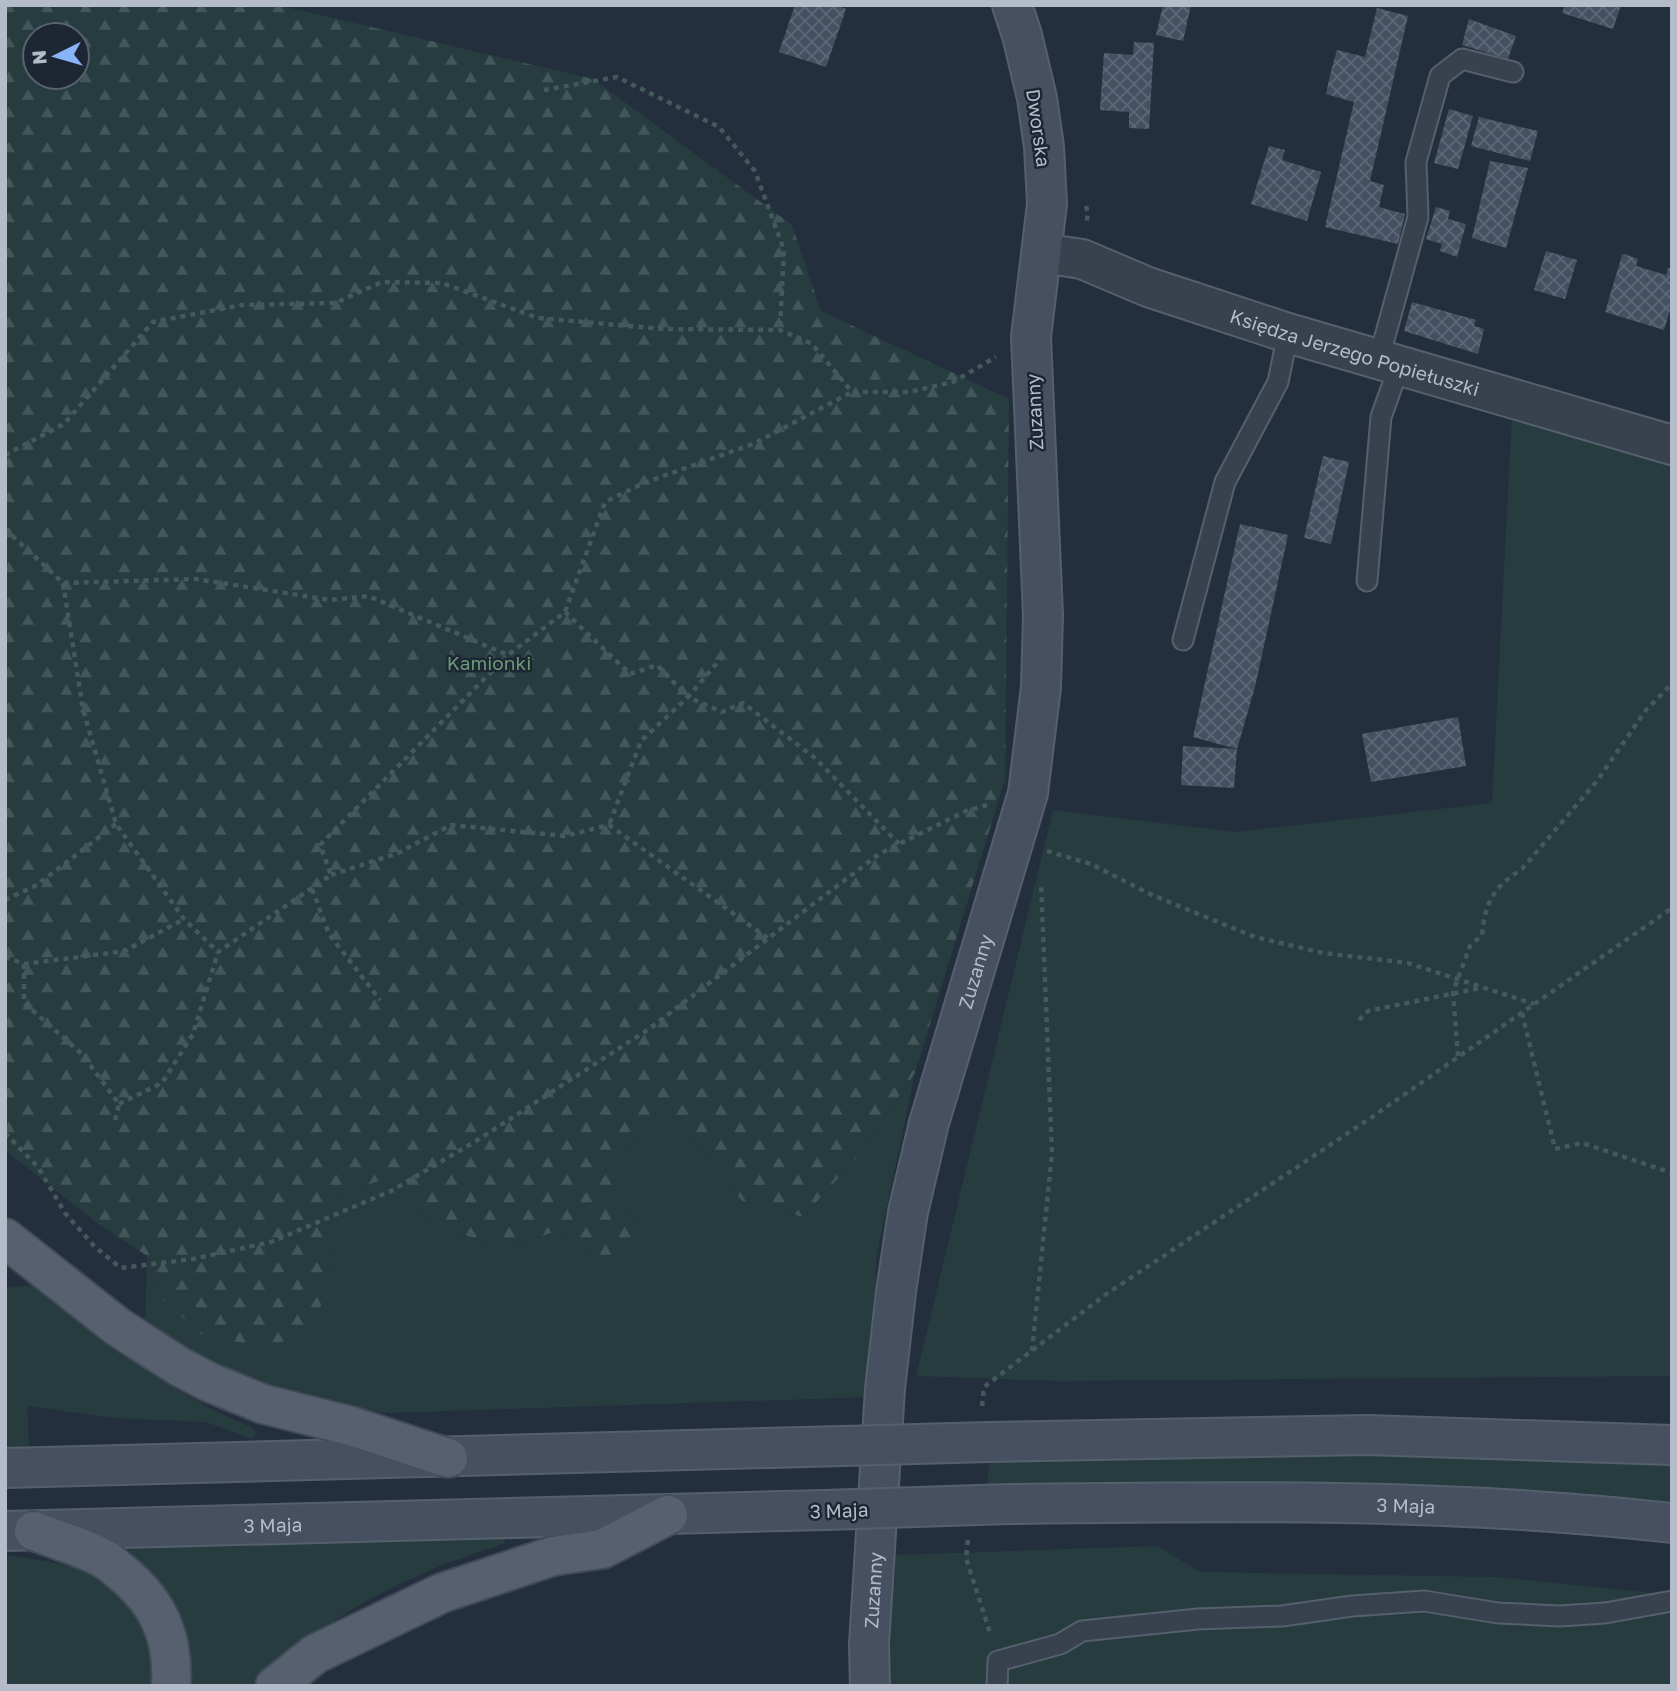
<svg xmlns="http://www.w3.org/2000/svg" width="1677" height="1691" font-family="'Golos Text',sans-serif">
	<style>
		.grass { fill: #263c3f }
		.forest { fill: url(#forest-firs); fill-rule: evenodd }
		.building { fill: url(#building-cross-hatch) }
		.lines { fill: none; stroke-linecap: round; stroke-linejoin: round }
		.lane-casing { stroke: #565f6c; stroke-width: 23 }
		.street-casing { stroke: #565f6c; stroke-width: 42 }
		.secondary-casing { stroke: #565f6c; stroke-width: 42 }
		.primary-casing { stroke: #414a57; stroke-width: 42 }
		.path { stroke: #44595c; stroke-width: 4.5; stroke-dasharray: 5 5; stroke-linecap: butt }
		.lane { stroke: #38414e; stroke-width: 19 }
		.street { stroke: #38414e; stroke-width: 38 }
		.secondary { stroke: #465061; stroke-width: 38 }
		.primary { stroke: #56606e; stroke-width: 38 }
		.secondary-bridge-casing { stroke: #565f6c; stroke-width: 42; stroke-linecap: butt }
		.secondary-bridge { stroke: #465061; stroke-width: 38 }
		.labels { text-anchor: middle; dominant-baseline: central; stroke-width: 5; stroke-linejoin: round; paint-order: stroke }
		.street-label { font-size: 19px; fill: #b4bcc9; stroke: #1d2633 }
		.park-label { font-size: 19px; fill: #6b9a76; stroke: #1d2633 }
	</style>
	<defs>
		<pattern id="forest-firs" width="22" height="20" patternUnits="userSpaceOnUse" patternTransform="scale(1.75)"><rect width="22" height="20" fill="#263c3f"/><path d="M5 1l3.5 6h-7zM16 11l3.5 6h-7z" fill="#435659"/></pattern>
		<pattern id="building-cross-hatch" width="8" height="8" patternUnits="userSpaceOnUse" patternTransform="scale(1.75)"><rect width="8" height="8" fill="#455162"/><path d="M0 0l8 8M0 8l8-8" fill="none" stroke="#5d6877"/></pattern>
	</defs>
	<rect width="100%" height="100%" fill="#242f3e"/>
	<g class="grass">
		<path d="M1512,414L1672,465V1376L1061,1381L916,1376L1053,810L1235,832L1492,803Z"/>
		<path d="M915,1073L876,1259L873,1397L385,1413L261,1390L145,1327L147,1256L163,1299L330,1276L325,1202L378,1181L437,1226L507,1249L556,1231L599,1258L640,1225L609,1191L624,1156L654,1116H675L742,1201L803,1217L858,1156Z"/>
		<path d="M33,1285C102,1338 169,1394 251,1427L256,1432L254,1437L249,1438L206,1422L115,1418L27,1406L29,1445L25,1449L5,1450V1288Z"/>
		<path d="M1428,1454L1672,1463V1502L1557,1491L1315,1483L987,1489L989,1463L1125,1455Z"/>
		<path d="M506,1537L504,1544C407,1573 325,1617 251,1686H190V1668L152,1577L130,1554L129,1550L133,1546Z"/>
		<path d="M1157,1546L1200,1572L1496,1577L1672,1595V1686H887L891,1555Z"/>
		<path d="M5,1555C31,1559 60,1561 85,1572C128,1591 158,1638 152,1686H5Z"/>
	</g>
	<path class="forest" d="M5,5H277L593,79L792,225L821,311L1009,399L1005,779L915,1073L858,1156L803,1217L742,1201L675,1116H654L624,1156L609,1191L640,1225L633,1252L599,1258L556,1231L507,1249L437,1226L378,1181L325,1202L330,1276L311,1337L257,1346L200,1334L163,1299L147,1256L97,1223L5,1150ZM35,35H77V77H35Z"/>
	<g class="building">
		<path d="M795,5H836L846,9L826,67L779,52Z"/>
		<path d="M1163,5H1191L1183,41L1156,35Z"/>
		<path d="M1565,5H1621L1613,29L1562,13Z"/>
		<path d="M1377,8L1408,16L1370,181L1384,185L1379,207L1405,214L1398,244L1325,227L1354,102L1326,94L1330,75L1337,50L1365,57Z"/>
		<path d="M1469,19L1516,36L1508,59L1462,45Z"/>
		<path d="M1134,42L1154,43L1149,129L1129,128V112L1100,110L1104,53L1133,55Z"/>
		<path d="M1449,109L1473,116L1458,169L1434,163Z"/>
		<path d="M1479,117L1538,131L1530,161L1471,146Z"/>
		<path d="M1269,146L1285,150L1282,160L1321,172L1307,221L1251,204Z"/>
		<path d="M1490,161L1528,168L1506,248L1472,238Z"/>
		<path d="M1436,207L1450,211L1448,219L1466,224L1457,257L1440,251L1442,244L1426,239Z"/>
		<path d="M1546,251L1577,260L1565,299L1534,290Z"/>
		<path d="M1624,254L1638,259L1636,266L1666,275L1668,268L1672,269V304L1664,330L1605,312L1622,255Z"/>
		<path d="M1412,302L1476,320L1474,326L1484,329L1478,354L1404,331Z"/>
		<path d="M1323,456L1349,462L1331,544L1304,538Z"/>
		<path d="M1240,524L1288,535L1255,687L1237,749L1234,788L1181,785L1183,746L1237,749L1193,737Z"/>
		<path d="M1458,717L1466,766L1371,782L1362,734Z"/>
	</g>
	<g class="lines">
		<defs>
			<g id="lane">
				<path d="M1379,358L1418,217L1416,162L1440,76L1462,59L1513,72"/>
				<path d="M1367,581L1381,417L1400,364"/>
				<path d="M1183,640L1225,482L1278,382L1288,333"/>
				<path d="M997,1686L998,1661L1060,1644L1082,1631L1198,1619L1282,1616L1352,1606L1424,1601L1498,1613L1560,1616L1605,1613L1672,1601"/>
			</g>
			<g id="street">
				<path id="s1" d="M1042,253L1082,259L1148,287L1288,333L1672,445"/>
			</g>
			<g id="secondary">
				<path d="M989,1442L1368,1435L1672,1445"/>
				<path d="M5,1468L843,1446"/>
				<path id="s2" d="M1009,1504C1230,1501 1451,1498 1672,1523"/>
				<path id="s3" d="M5,1531L825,1510"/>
				<path id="s4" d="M870,1686L869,1644L885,1389L896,1292L908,1212L929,1123L1028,793L1041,687L1043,615L1031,337L1047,204L1044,147L1037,98L1022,35L1012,5"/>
			</g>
			<g id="primary">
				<path d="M5,1238L118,1327L180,1367L209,1382L263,1404L351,1426L448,1458"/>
				<path d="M34,1531C56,1540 83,1547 104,1559C110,1562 116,1568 121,1572C159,1603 174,1637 171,1686"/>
				<path d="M275,1686L315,1654L442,1593L553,1556L602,1549L668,1515"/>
			</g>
		</defs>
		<use href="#lane" class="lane-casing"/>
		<use href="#street" class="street-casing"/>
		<use href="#secondary" class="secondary-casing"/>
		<use href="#primary" class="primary-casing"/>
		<g class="path">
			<path d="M544,90L617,77L719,127L755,171L784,250L780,330"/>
			<path d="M1086,206L1088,214L1086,225"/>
			<path d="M5,455L64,424L153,322L242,305L335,303L382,282L442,283L538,318L663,329L780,330L812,344L852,392H909L953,382L996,357"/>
			<path d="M5,529L63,583L196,579L330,600L368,596L508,655L565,612L605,502L644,483L753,444L852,392"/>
			<path d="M63,583L83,709L116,824L184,919L218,952L331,875L320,845L508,655"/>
			<path d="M565,612L630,674L657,665L688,697L641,741L609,825"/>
			<path d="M723,656L688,697L722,712L743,703L815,758L899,844"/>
			<path d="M1047,851L1091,864L1152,895L1255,937L1323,953L1408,963L1534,1004"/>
			<path d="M331,875L398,853L451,825L565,836L609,825L769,939"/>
			<path d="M312,889L329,934L380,1000"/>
			<path d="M5,900L37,885L116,824"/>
			<path d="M5,957L24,964L125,951L184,919"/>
			<path d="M24,964V1003L82,1054L119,1104L115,1121"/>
			<path d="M1522,1013L1555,1149L1582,1143L1672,1173"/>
			<path d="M1359,1020L1368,1011L1480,988"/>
			<path d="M1458,1056L1453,992L1470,946L1482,935C1485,903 1493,887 1522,869L1597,781L1646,710L1672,684"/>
			<path d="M119,1104L162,1083L193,1034L218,952"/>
			<path d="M5,1133L38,1167L65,1213L95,1247L121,1268L193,1259L271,1242L391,1191L476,1141L649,1029L879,854L966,811L987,805"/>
			<path d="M1032,1351L1052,1153L1041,882"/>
			<path d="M982,1406L984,1387L1105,1295L1375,1115L1672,908"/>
			<path d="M968,1540L966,1558L991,1636"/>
		</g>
		<use href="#lane" class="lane"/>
		<use href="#street" class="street"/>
		<use href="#secondary" class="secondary"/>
		<use href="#primary" class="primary"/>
		<defs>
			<g id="secondary-bridge">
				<path d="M843,1446L989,1442"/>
				<path d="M825,1510L1009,1504"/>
			</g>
		</defs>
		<use href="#secondary-bridge" class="secondary-bridge-casing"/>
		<use href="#secondary-bridge" class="secondary-bridge"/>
	</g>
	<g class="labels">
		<g class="street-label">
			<text transform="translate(1039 128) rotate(82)">Dworska</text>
			<text stroke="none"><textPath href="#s1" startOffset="329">Księdza Jerzego Popiełuszki</textPath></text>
			<text transform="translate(1034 412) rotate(-93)">Zuzanny</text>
			<text stroke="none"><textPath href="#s4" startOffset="726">Zuzanny</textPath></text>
			<text stroke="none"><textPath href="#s2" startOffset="397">3 Maja</textPath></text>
			<text transform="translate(839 1510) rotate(-2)">3 Maja</text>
			<text stroke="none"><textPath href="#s3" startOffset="268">3 Maja</textPath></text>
			<text stroke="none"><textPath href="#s4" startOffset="96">Zuzanny</textPath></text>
		</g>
		<g class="park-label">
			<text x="489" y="662">Kamionki</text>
		</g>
	</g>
	<rect width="1677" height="1691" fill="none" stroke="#b4bcc9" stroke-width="14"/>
	<g transform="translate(56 56) rotate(265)"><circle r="33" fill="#1d2633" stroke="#59626f" stroke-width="2"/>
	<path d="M0-5L12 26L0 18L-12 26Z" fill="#8ab4f8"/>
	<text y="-10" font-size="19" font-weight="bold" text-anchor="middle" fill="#b4bcc9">N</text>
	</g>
</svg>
